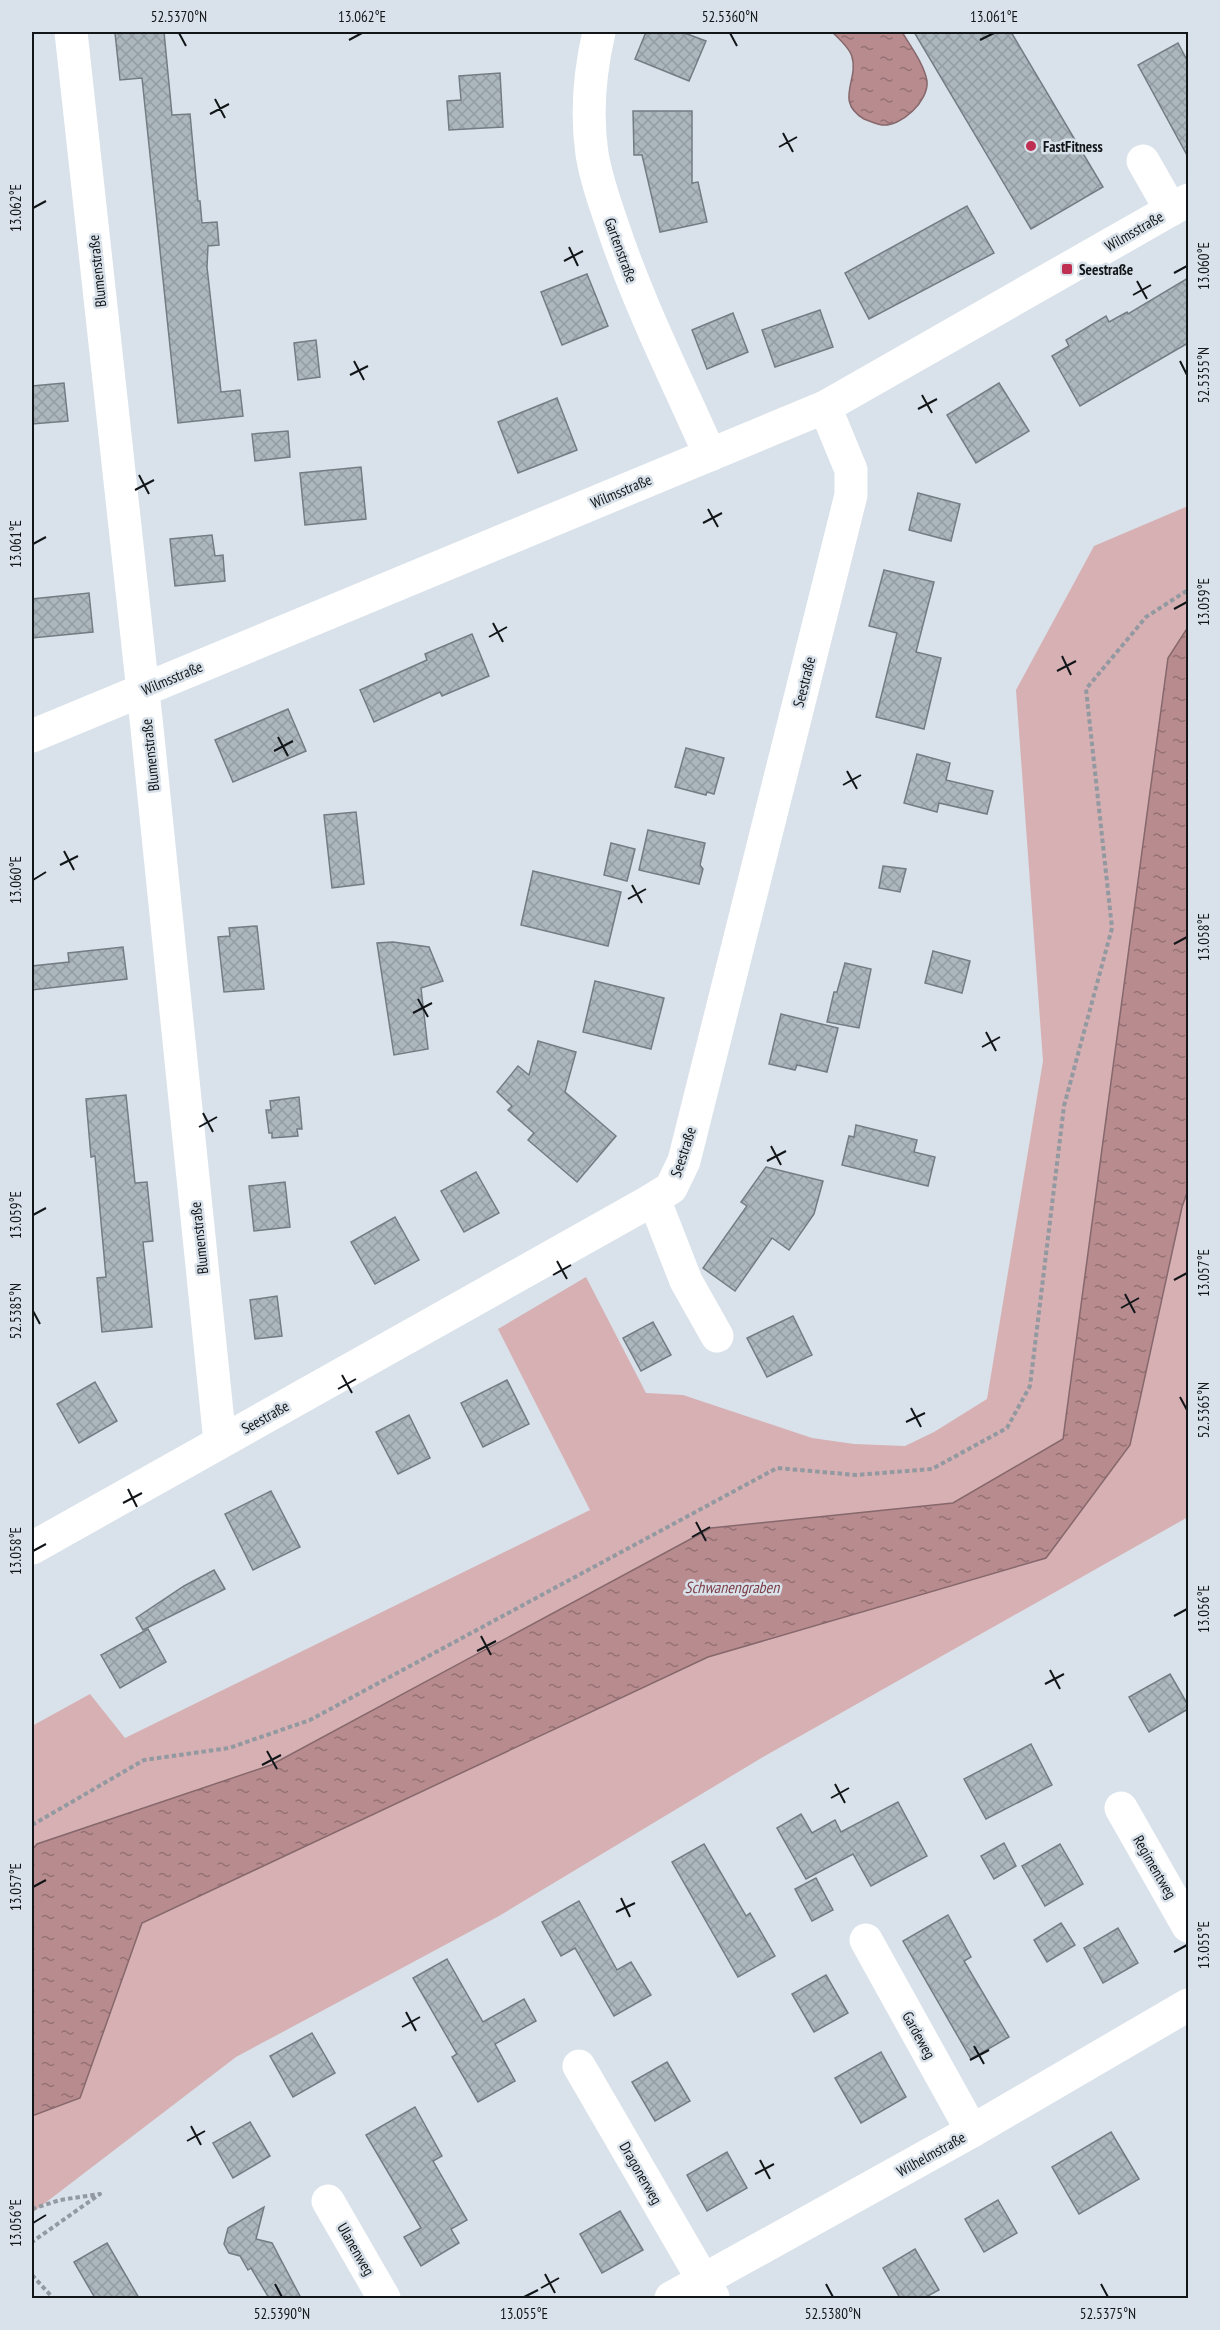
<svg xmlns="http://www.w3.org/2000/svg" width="1220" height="2330" font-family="'PT Sans Narrow',sans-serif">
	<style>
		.park { fill: #d6b0b3 }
		.water { fill: url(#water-ripples); stroke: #86686c; stroke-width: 1.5 }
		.building { fill: url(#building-cross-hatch); stroke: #747c83; stroke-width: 1.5 }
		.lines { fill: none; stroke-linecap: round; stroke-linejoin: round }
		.path { stroke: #9299a0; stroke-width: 4; stroke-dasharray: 4.5 3; stroke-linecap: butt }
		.minor { stroke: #fff; stroke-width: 33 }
		.ticks { fill: none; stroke: #121619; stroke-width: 2 }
		.poi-dot { fill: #bf2f51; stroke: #d9e2ea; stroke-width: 2 }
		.labels { text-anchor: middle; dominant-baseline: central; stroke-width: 5; stroke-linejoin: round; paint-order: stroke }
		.poi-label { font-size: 15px; font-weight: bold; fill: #121619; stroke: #d9e2ea; text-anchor: start }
		.street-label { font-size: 15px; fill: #121619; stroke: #d9e2ea }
		.water-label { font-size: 16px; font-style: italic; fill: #7d4048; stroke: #d9e2ea }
		.neatline { fill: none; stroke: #121619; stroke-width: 2 }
		.ticks-label { font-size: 15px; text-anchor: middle; fill: #121619 }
	</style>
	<defs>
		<pattern id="water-ripples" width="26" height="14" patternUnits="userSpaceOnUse" patternTransform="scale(1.5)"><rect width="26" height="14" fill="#b88b8f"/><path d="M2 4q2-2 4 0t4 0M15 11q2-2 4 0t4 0" fill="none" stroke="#947174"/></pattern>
		<pattern id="building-cross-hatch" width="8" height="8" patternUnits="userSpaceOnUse" patternTransform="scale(1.5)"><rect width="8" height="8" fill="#acb6bd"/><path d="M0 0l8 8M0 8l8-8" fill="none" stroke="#939ca2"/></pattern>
	</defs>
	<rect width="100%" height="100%" fill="#d9e2ea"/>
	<g class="park">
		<path d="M1188,506V627L1168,658L1063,1439L954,1503L711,1528L271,1765L37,1844L32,1850V1726L90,1694L125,1738L590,1510L498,1329L586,1277L646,1393L683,1395L812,1438L854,1444L905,1446L934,1432L987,1399L1043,1061L1016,690L1094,546Z"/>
		<path d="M1188,1190V1517L763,1757L499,1916L236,2057L32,2213V2116L80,2098L142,1923L708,1657L1046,1558Z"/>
	</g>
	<g class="water">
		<path d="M832,32H902C911,47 924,64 927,81C929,101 901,127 882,125C877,124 869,121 864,119C834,101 859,80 852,57C850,48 838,38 832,32Z"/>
		<path d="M1188,627V1190L1182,1207L1130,1445L1046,1558L708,1657L142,1923L80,2098L32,2116V1850L37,1844L271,1765L711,1528L953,1503L1063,1439L1168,658Z"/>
	</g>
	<g class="building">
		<path d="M129,32H164L172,115L190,114L198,201H200L202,223L217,222L219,245L208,246L207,267L221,392L240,390L243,416L178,423L142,78L120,80L115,33Z"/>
		<path d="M646,32H682L706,41L689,81L635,59Z"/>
		<path d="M914,32H1011L1103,187L1031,229Z"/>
		<path d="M1178,43L1188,62V157L1138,65Z"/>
		<path d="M500,73L503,127L449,130L447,101L461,100L459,76Z"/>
		<path d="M633,111H692V183L698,182L707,222L660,232L642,155H634Z"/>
		<path d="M967,206L994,253L869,319L845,273Z"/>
		<path d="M587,274L608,326L562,345L541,292Z"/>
		<path d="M1188,278V343L1080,406L1052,356L1069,346L1066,340L1106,316L1109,322L1127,312L1128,314Z"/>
		<path d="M820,310L833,347L775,367L762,330Z"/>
		<path d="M733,313L748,352L707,369L692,330Z"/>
		<path d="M316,340L320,377L298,380L294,343Z"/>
		<path d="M64,383L68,421L32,424V386Z"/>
		<path d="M999,383L1029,431L976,463L947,415Z"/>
		<path d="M557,398L577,450L518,473L498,422Z"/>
		<path d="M288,431L290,457L255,461L252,434Z"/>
		<path d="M361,467L366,519L305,525L300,473Z"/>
		<path d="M918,493L960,504L951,541L909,530Z"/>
		<path d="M212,535L215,556L223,555L225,581L175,586L170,539Z"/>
		<path d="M884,570L934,582L916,652L941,658L924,729L876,717L897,633L869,626Z"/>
		<path d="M89,593L93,632L32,638V599Z"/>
		<path d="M472,634L489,676L442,696L440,692L374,722L360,690L427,660L425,654Z"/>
		<path d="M288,709L306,751L233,782L215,740Z"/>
		<path d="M686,748L724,758L714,794L707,792L706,795L675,787Z"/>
		<path d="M917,754L950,763L946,780L993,791L987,814L939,803L937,812L904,803Z"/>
		<path d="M356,812L364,884L332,888L324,815Z"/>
		<path d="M648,830L705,843L700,865L703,869L699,884L639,870Z"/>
		<path d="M611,843L635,849L627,881L604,875Z"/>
		<path d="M883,866L906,869L900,892L879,888Z"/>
		<path d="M533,871L621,892L608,946L521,925Z"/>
		<path d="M257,926L264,989L224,992L218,937L230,936L229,928Z"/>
		<path d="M393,942L429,947L443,981L421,988L428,1049L394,1055L377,943Z"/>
		<path d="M123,947L127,979L32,990V966L69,962L68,953Z"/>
		<path d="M933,951L970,961L962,993L925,983Z"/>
		<path d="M845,963L871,969L859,1028L827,1022L834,992H837Z"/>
		<path d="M595,981L664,998L651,1049L583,1032Z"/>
		<path d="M781,1014L838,1028L827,1072L797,1065L795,1070L769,1064Z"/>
		<path d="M538,1041L576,1052L565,1092L616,1136L577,1182L528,1140L534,1133L508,1110L512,1106L497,1092L518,1066L529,1075Z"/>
		<path d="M126,1095L135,1183L147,1182L153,1241L143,1242L152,1327L102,1332L97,1278L106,1277L95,1156L91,1157L86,1099Z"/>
		<path d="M299,1097L302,1129H297L298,1136L272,1138V1133H269L266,1110H271L270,1101Z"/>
		<path d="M856,1125L917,1140L914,1152L935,1157L928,1186L842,1165L849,1136L854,1137Z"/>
		<path d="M766,1167L823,1181L814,1214L789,1250L772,1238L735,1291L703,1268L747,1206L741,1202Z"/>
		<path d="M476,1172L499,1213L464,1232L441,1191Z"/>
		<path d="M285,1182L290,1227L254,1231L249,1186Z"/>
		<path d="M395,1217L419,1260L375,1284L351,1242Z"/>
		<path d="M277,1296L282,1336L255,1339L250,1300Z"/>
		<path d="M793,1316L812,1355L767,1377L747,1338Z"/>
		<path d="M653,1322L671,1355L641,1371L623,1338Z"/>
		<path d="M507,1380L529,1424L483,1447L461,1403Z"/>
		<path d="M95,1382L117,1421L79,1443L57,1404Z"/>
		<path d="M409,1415L430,1458L398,1474L376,1432Z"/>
		<path d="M271,1491L300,1547L253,1570L225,1514Z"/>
		<path d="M214,1570L225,1589L143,1630L136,1618L184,1586Z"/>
		<path d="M148,1629L166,1662L120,1688L101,1655Z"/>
		<path d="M1170,1674L1188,1705V1709L1149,1732L1129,1697Z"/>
		<path d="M1031,1744L1052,1785L986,1819L964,1779Z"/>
		<path d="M898,1802L927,1856L871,1886L853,1854L806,1879L777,1828L801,1814L812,1833L835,1820L841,1832Z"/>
		<path d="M1004,1843L1016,1866L994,1879L981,1856Z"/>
		<path d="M704,1844L746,1916L750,1913L775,1956L738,1977L672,1862Z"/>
		<path d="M1060,1844L1083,1884L1045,1906L1022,1866Z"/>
		<path d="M816,1878L833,1910L812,1921L795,1889Z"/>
		<path d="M579,1901L617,1970L631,1962L651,1995L614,2016L575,1948L561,1956L542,1922Z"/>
		<path d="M948,1915L971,1957L964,1961L1009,2037L971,2059L903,1941Z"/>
		<path d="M1061,1923L1075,1945L1047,1962L1034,1940Z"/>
		<path d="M1118,1928L1138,1963L1103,1983L1084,1948Z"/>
		<path d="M447,1959L483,2022L524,1999L536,2021L495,2044L515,2081L478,2102L452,2057L457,2054L413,1978Z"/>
		<path d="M826,1975L848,2013L814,2032L792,1994Z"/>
		<path d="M312,2033L335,2073L293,2097L270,2056Z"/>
		<path d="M881,2052L906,2097L861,2123L835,2078Z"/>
		<path d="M667,2062L690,2101L655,2121L632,2082Z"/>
		<path d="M415,2107L442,2156L433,2161L467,2220L451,2229L459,2243L421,2266L404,2237L421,2228L366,2135Z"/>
		<path d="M250,2122L270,2156L233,2178L213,2143Z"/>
		<path d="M1111,2132L1139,2179L1079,2214L1052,2167Z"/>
		<path d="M727,2152L747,2188L707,2211L687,2175Z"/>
		<path d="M998,2200L1017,2233L984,2252L965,2219Z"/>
		<path d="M264,2207L256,2239L272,2243L301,2298H269L251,2268L248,2270L240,2256L229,2253L224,2244L228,2228Z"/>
		<path d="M620,2211L643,2250L602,2273L580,2234Z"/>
		<path d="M107,2243L139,2298H95L74,2262Z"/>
		<path d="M915,2249L939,2290L924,2298H900L883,2268Z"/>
	</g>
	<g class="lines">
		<g class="path">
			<path d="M32,1825L144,1760L229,1748L310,1720L777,1468L856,1475L932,1469L1007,1428L1030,1386L1064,1106L1112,928L1086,689L1146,617L1188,590"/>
			<path d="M32,2209L60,2200L100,2194L32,2242"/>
			<path d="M32,2275L53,2298"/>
		</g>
		<g class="minor">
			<path d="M71,32L147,728L220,1442"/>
			<path d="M599,32C590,71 586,113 592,154C596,178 604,201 612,224C638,303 676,378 710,455"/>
			<path d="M1143,161L1171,210"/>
			<path d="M32,736L825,407L1188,200"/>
			<path d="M654,1199L686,1281L717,1336"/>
			<path d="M32,1548L645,1204L671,1188L684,1161L851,495V470L825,407"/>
			<path d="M1121,1808L1188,1926"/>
			<path d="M866,1940L972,2131"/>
			<path d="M579,2066L713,2297"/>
			<path d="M328,2201L384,2298"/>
			<path d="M671,2298L972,2131L1188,2005"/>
		</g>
	</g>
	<path class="ticks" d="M179,33L186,46M730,33L737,46M349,40L362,33M980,40L994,33M215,99L225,118M210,114L229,104M783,133L793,152M779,147L797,137M33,208L46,201M569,247L578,266M564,261L583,251M1174,273L1187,266M1137,281L1147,299M1133,295L1151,285M354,361L364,380M1180,361L1187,375M350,375L368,366M922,395L932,413M918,409L937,399M139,475L149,494M135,490L154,480M708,509L718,527M703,523L722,513M33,544L46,537M1174,609L1187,602M493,623L503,642M489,637L507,627M1062,656L1071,675M1057,671L1076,661M278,737L288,756M274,751L293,741M847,771L857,789M843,785L861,775M64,851L74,870M60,865L78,856M33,880L46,872M632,885L642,903M628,899L646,889M1174,944L1187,937M418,999L428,1017M413,1013L432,1003M986,1032L996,1051M982,1047L1000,1037M203,1113L213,1132M199,1127L217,1117M771,1146L781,1165M767,1161L786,1151M33,1215L46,1208M557,1261L567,1279M553,1275L571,1265M1174,1280L1187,1273M1125,1294L1135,1313M1121,1308L1139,1298M33,1311L40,1324M342,1375L352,1393M338,1389L356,1379M1180,1397L1187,1410M911,1408L921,1427M906,1422L925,1413M128,1489L137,1507M123,1503L142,1493M696,1522L706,1541M692,1537L710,1527M33,1551L46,1544M1174,1616L1187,1609M481,1636L491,1655M477,1651L496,1641M1050,1670L1060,1689M1045,1684L1064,1674M267,1751L277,1769M262,1765L281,1755M835,1784L845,1803M831,1798L849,1788M33,1887L46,1880M621,1898L630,1917M616,1912L635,1903M1174,1952L1187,1945M406,2012L416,2031M402,2027L420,2017M974,2046L984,2064M970,2060L989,2050M191,2126L201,2145M187,2141L205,2131M760,2160L770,2179M755,2174L774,2164M33,2223L46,2215M545,2274L555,2293M275,2284L282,2297M826,2284L833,2297M1101,2284L1108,2297M541,2288L559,2278M524,2297L538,2290"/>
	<g class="poi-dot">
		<circle cx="1031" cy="146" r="6"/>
		<rect x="1061" y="263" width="12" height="12" rx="3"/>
	</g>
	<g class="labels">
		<g class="poi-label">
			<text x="1043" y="146">FastFitness</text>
			<text x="1079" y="269">Seestraße</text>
		</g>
		<g class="street-label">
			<text transform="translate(1134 231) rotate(-30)">Wilmsstraße</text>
			<text transform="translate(621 250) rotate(70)">Gartenstraße</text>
			<text transform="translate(97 271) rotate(-96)">Blumenstraße</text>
			<text transform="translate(621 491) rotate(-23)">Wilmsstraße</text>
			<text transform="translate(172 678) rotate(-23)">Wilmsstraße</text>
			<text transform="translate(804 682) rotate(-76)">Seestraße</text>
			<text transform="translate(150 755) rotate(-96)">Blumenstraße</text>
			<text transform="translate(683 1152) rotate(-72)">Seestraße</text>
			<text transform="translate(199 1238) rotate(-96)">Blumenstraße</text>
			<text transform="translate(265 1417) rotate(-29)">Seestraße</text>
			<text transform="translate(1155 1867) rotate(60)">Regimentweg</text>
			<text transform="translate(919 2035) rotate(61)">Gardeweg</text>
			<text transform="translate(931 2154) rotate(-29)">Wilhelmstraße</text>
			<text transform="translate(641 2173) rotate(60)">Dragonerweg</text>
			<text transform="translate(356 2249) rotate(60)">Ulanenweg</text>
		</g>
		<g class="water-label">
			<text x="732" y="1587">Schwanengraben</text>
		</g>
	</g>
	<rect width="1220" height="2330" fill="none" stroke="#d9e2ea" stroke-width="66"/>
	<rect x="33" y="33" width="1154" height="2264" class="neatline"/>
	<g class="ticks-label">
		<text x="179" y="22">52.5370°N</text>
		<text x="362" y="22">13.062°E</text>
		<text x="730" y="22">52.5360°N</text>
		<text x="994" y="22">13.061°E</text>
		<text transform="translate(16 208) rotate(-90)" y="5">13.062°E</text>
		<text transform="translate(1204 266) rotate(-90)" y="5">13.060°E</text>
		<text transform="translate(1204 375) rotate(-90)" y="5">52.5355°N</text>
		<text transform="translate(16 544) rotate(-90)" y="5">13.061°E</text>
		<text transform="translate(1204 602) rotate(-90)" y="5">13.059°E</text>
		<text transform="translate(16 880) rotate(-90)" y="5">13.060°E</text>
		<text transform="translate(1204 937) rotate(-90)" y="5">13.058°E</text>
		<text transform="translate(16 1215) rotate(-90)" y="5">13.059°E</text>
		<text transform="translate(1204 1273) rotate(-90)" y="5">13.057°E</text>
		<text transform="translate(16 1311) rotate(-90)" y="5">52.5385°N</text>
		<text transform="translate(1204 1410) rotate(-90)" y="5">52.5365°N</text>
		<text transform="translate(16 1551) rotate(-90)" y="5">13.058°E</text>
		<text transform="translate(1204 1609) rotate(-90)" y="5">13.056°E</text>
		<text transform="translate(16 1887) rotate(-90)" y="5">13.057°E</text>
		<text transform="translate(1204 1945) rotate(-90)" y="5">13.055°E</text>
		<text transform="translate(16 2223) rotate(-90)" y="5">13.056°E</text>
		<text x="282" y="2319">52.5390°N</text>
		<text x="524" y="2319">13.055°E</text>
		<text x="833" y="2319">52.5380°N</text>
		<text x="1108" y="2319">52.5375°N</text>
	</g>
</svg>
